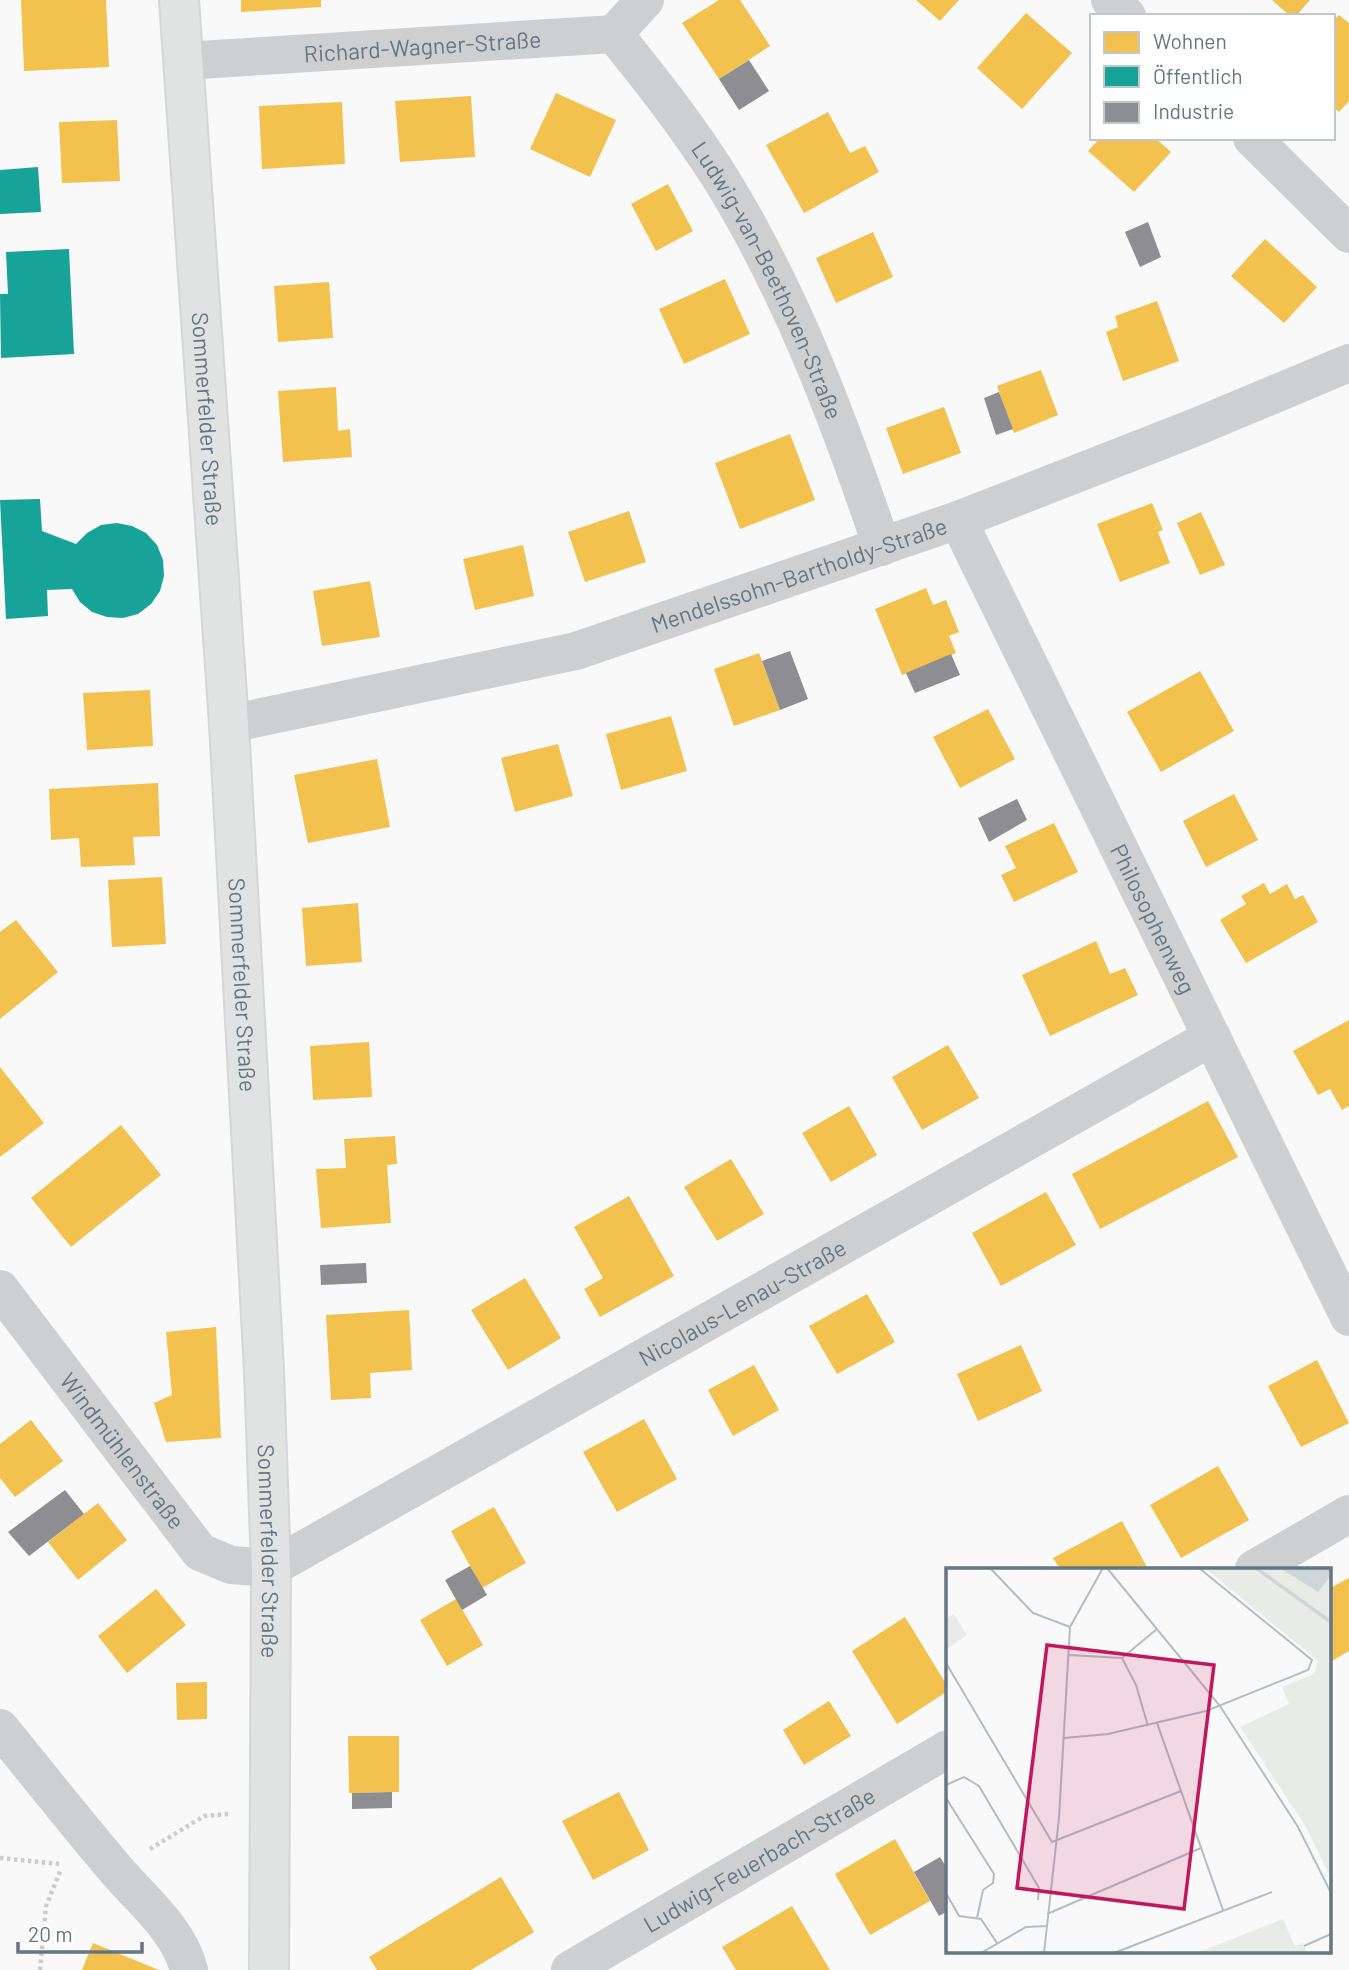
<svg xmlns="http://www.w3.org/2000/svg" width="1349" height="1970" font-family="Barlow,sans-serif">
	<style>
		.homes { fill: #f2c14e }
		.public { fill: #17a398 }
		.industry { fill: #8d8d92 }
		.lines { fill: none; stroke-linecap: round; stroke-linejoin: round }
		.major-casing { stroke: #d5d6d7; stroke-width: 42 }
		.path { stroke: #cbcccd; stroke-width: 4.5; stroke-dasharray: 3.5 3.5; stroke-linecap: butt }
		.minor { stroke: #cecfd0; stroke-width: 38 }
		.major { stroke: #e1e2e2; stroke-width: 38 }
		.labels { text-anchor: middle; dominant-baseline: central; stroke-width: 7; stroke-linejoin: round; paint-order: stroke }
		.street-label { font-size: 23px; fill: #657683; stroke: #fff }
		.inset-river { fill: none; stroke: #ced6d9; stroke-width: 3.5 }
		.inset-road { fill: none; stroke: #b5bdc3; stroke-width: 2 }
		.view { fill: #c2185b; fill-opacity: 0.15; stroke: #c2185b; stroke-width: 3.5 }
		.inset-edge { fill: none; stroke: #657683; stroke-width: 3.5 }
	</style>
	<rect width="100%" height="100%" fill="#f9f9f9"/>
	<g class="homes">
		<path d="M21,0H106L109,67L24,71Z"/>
		<path d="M241,0H321V7L241,12Z"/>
		<path d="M719,0H740L770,46L719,79L682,23Z"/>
		<path d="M916,0H959L940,21Z"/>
		<path d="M1272,0H1310L1296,16H1290Z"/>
		<path d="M1026,13L1072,53L1022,109L977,68Z"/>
		<path d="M1339,15L1349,23V101L1339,112L1333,107V21Z"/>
		<path d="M556,93L616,120L590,177L530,149Z"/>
		<path d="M471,96L475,157L400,162L395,101Z"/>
		<path d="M342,102L345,164L262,169L259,106Z"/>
		<path d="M828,112L850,153L865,146L879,172L804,213L766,145Z"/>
		<path d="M117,120L120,181L62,183L59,122Z"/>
		<path d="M1100,138H1155L1171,152L1134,192L1088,151Z"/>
		<path d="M668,184L693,231L656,251L631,204Z"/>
		<path d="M873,232L893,277L836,303L816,258Z"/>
		<path d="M1265,239L1317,287L1284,323L1231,276Z"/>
		<path d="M725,279L750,334L684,364L659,309Z"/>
		<path d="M329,282L333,338L278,342L274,286Z"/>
		<path d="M1157,301L1179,361L1123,381L1106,332L1118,327L1115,316Z"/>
		<path d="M1041,370L1058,415L1014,433L997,386Z"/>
		<path d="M336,387L338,431L350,429L352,457L283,462L278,391Z"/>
		<path d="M944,407L961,453L903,474L886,428Z"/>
		<path d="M790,434L815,500L740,529L715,463Z"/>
		<path d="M1152,503L1163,530L1158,532L1170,563L1120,582L1097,524Z"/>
		<path d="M629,511L646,562L585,582L568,532Z"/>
		<path d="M1201,512L1225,565L1200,575L1177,523Z"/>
		<path d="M523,545L534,596L475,610L463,559Z"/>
		<path d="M370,581L380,637L322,646L313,591Z"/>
		<path d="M926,588L933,605L946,600L959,632L949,636L956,653L902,675L875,609Z"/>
		<path d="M759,653L780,710L734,726L714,669Z"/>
		<path d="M1200,671L1234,731L1161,772L1127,712Z"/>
		<path d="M150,690L153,746L87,750L83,693Z"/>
		<path d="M988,709L1015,759L960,788L933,737Z"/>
		<path d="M671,716L687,771L621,790L606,734Z"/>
		<path d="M558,744L573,796L515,812L501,758Z"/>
		<path d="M377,759L390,827L308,843L294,775Z"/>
		<path d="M158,783L160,836L133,837L135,865L81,867L79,838L51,840L49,789Z"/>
		<path d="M1234,794L1258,840L1206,867L1183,821Z"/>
		<path d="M1054,823L1078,872L1014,902L1001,875L1016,868L1005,846Z"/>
		<path d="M162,877L166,944L112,947L108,880Z"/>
		<path d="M1264,883L1270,894L1287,884L1295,899L1303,895L1318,922L1246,963L1220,920L1246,904L1241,896Z"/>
		<path d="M358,903L362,962L306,966L302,908Z"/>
		<path d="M16,920L58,972L0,1019V932Z"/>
		<path d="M1096,941L1110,974L1125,968L1138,995L1050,1036L1022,975Z"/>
		<path d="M1349,1020V1106L1342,1110L1330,1089L1318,1095L1293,1051Z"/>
		<path d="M369,1042L372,1097L313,1100L310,1046Z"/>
		<path d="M948,1045L979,1098L922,1130L892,1077Z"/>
		<path d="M0,1067L44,1123L0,1157Z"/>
		<path d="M1208,1101L1238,1157L1100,1229L1072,1174Z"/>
		<path d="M849,1106L877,1155L831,1182L802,1133Z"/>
		<path d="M121,1125L161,1175L71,1247L31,1198Z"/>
		<path d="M395,1136L397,1164L387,1165L391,1223L321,1228L316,1169L346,1168L344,1139Z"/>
		<path d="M731,1159L764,1214L717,1241L684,1187Z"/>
		<path d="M1046,1192L1076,1245L1001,1286L972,1233Z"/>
		<path d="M629,1196L674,1276L600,1317L584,1289L603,1278L574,1227Z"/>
		<path d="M525,1278L561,1338L508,1370L471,1310Z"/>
		<path d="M867,1294L895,1342L837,1374L809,1326Z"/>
		<path d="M409,1310L412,1370L370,1373L371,1398L331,1400L326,1315Z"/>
		<path d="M216,1327L221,1438L166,1442L154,1403L172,1395L166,1332Z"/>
		<path d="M1021,1345L1042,1391L978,1421L957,1374Z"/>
		<path d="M1317,1360L1349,1423L1301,1447L1268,1386Z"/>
		<path d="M754,1365L779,1410L733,1436L708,1390Z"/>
		<path d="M644,1419L677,1479L617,1512L583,1452Z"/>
		<path d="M31,1420L63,1461L15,1497L0,1478V1444Z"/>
		<path d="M1218,1466L1249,1520L1181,1558L1150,1505Z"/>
		<path d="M98,1503L127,1540L78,1580L48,1542Z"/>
		<path d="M494,1507L526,1563L482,1588L451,1531Z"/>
		<path d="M1122,1521L1148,1569H1060L1053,1558Z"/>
		<path d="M1349,1578V1651L1330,1662V1588Z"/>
		<path d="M156,1589L186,1625L127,1673L98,1636Z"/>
		<path d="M456,1599L483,1645L447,1666L420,1620Z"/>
		<path d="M905,1617L948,1687V1691L897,1724L852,1651Z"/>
		<path d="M207,1682V1719L177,1720L176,1683Z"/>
		<path d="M829,1701L851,1736L804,1765L783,1730Z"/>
		<path d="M348,1736H399V1792L349,1793Z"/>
		<path d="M619,1792L649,1850L593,1880L562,1821Z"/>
		<path d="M895,1839L930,1901L870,1935L835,1874Z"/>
		<path d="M501,1877L534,1932L471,1970H377L369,1957Z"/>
		<path d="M792,1906L830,1970H736L722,1947Z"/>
		<path d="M93,1943L159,1970H82Z"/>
	</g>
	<g class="public">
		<path d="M38,167L41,212L0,214V170Z"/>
		<path d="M69,249L74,354L1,358L0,294H8L6,252Z"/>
		<path d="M40,499L42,531L76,544L87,533L101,525L117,523L132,526L146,533L157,545L163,560L164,576L160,591L151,604L138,614L123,618L107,617L92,612L80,602L72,589L47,590L48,616L6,619L0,500Z"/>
	</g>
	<g class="industry">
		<path d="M749,60L769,91L739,110L719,79Z"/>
		<path d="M1148,222L1161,257L1140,267L1125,232Z"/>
		<path d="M999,392L1013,429L996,435L984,398Z"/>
		<path d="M790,651L808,699L780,710L762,661Z"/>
		<path d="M951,654L960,675L915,693L906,673Z"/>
		<path d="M1017,799L1027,820L989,842L978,818Z"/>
		<path d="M366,1263L367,1283L321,1285L320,1265Z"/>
		<path d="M65,1490L84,1514L29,1556L8,1532Z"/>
		<path d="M470,1566L487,1595L462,1610L445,1580Z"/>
		<path d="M392,1792V1808L352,1809V1793Z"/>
		<path d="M940,1857L948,1870V1911L939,1916L914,1872Z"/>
	</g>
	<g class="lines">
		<defs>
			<g id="major">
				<path id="s7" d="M179,0L229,724L264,1371L271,1568L269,1970"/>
			</g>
		</defs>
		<use href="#major" class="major-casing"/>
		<g class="path">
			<path d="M150,1849L204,1816L229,1814"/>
			<path d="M0,1858L60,1864"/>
			<path d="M40,1970L46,1906L61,1869"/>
		</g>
		<g class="minor">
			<path d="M1110,0L1127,16"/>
			<path id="s1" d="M614,34C652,81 689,128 721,179C792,294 839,420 882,547"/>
			<path id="s2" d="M183,61L614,34L645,0"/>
			<path d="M1252,138L1349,234"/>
			<path id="s3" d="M958,520L1349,1317"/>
			<path id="s4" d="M229,724L576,651L958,520L1196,427L1349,363"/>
			<path id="s5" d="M0,1289L200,1552L231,1565L271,1568L1212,1037"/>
			<path d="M1254,1569L1349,1514"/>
			<path d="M0,1728C39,1776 77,1824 117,1871C143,1901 179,1930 189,1970"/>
			<path id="s6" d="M570,1970L948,1749"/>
		</g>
		<use href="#major" class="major"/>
	</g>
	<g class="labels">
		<g class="street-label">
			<text stroke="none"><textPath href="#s2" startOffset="240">Richard-Wagner-Straße</textPath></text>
			<text stroke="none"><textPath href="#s1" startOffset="292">Ludwig-van-Beethoven-Straße</textPath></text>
			<text stroke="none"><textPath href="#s7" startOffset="420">Sommerfelder Straße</textPath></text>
			<text stroke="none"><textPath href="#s4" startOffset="590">Mendelssohn-Bartholdy-Straße</textPath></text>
			<text stroke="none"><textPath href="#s3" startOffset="444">Philosophenweg</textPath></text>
			<text stroke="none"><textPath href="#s7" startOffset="987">Sommerfelder Straße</textPath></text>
			<text stroke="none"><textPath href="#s5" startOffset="945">Nicolaus-Lenau-Straße</textPath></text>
			<text stroke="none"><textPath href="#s5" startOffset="203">Windmühlenstraße</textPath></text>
			<text stroke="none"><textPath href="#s7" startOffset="1554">Sommerfelder Straße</textPath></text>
			<text stroke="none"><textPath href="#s6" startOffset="219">Ludwig-Feuerbach-Straße</textPath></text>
		</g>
	</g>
	<g transform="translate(946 1568)">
		<rect width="385" height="385" fill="#f9f9f9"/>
		<path d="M259,0H385V310L360,259L294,159L343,136L336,119L368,106L372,93ZM8,46L21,67L1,81L0,50ZM337,351L349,378L357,375L361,385H251Z" fill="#e8ebe6"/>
		<path d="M334,0H385V8L372,24Z" fill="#ced6d9"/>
		<path class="inset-river" d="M310,0L385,54"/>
		<path class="inset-road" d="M44,0L87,45L124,59M161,0L274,138L352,259L385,325M123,87L176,90L211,61M176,90L190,117L202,158M0,95L106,274L235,223M211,155L277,342M118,170L162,166L260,143L362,102L366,92L253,0M0,217L18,209L33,218L93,320L92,332M0,230L48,306L47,315L37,322L31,350M0,325L13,348L35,351L51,375M101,346L255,280M358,378L385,366M35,385L80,359L101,358M98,385L113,250L124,59L157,0M168,385L326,324"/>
		<path class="view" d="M101,77L268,97L238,341L71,320Z"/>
		<rect width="385" height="385" class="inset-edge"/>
	</g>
	<rect x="1090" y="14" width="245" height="126" fill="#ffffff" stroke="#c1c8cd" stroke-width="2"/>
	<rect x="1104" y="32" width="35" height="21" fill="#f2c14e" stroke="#c1c8cd" stroke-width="2"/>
	<text x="1153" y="49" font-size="21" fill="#657683">Wohnen</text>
	<rect x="1104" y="66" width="35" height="21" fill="#17a398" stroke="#c1c8cd" stroke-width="2"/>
	<text x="1153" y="84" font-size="21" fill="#657683">Öffentlich</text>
	<rect x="1104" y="102" width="35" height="21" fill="#8d8d92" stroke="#c1c8cd" stroke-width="2"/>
	<text x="1153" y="119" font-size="21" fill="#657683">Industrie</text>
	<path d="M18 1942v10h124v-10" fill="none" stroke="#657683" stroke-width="3.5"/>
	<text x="28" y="1942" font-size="21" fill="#657683" stroke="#ffffff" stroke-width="5" paint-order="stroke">20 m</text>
</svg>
